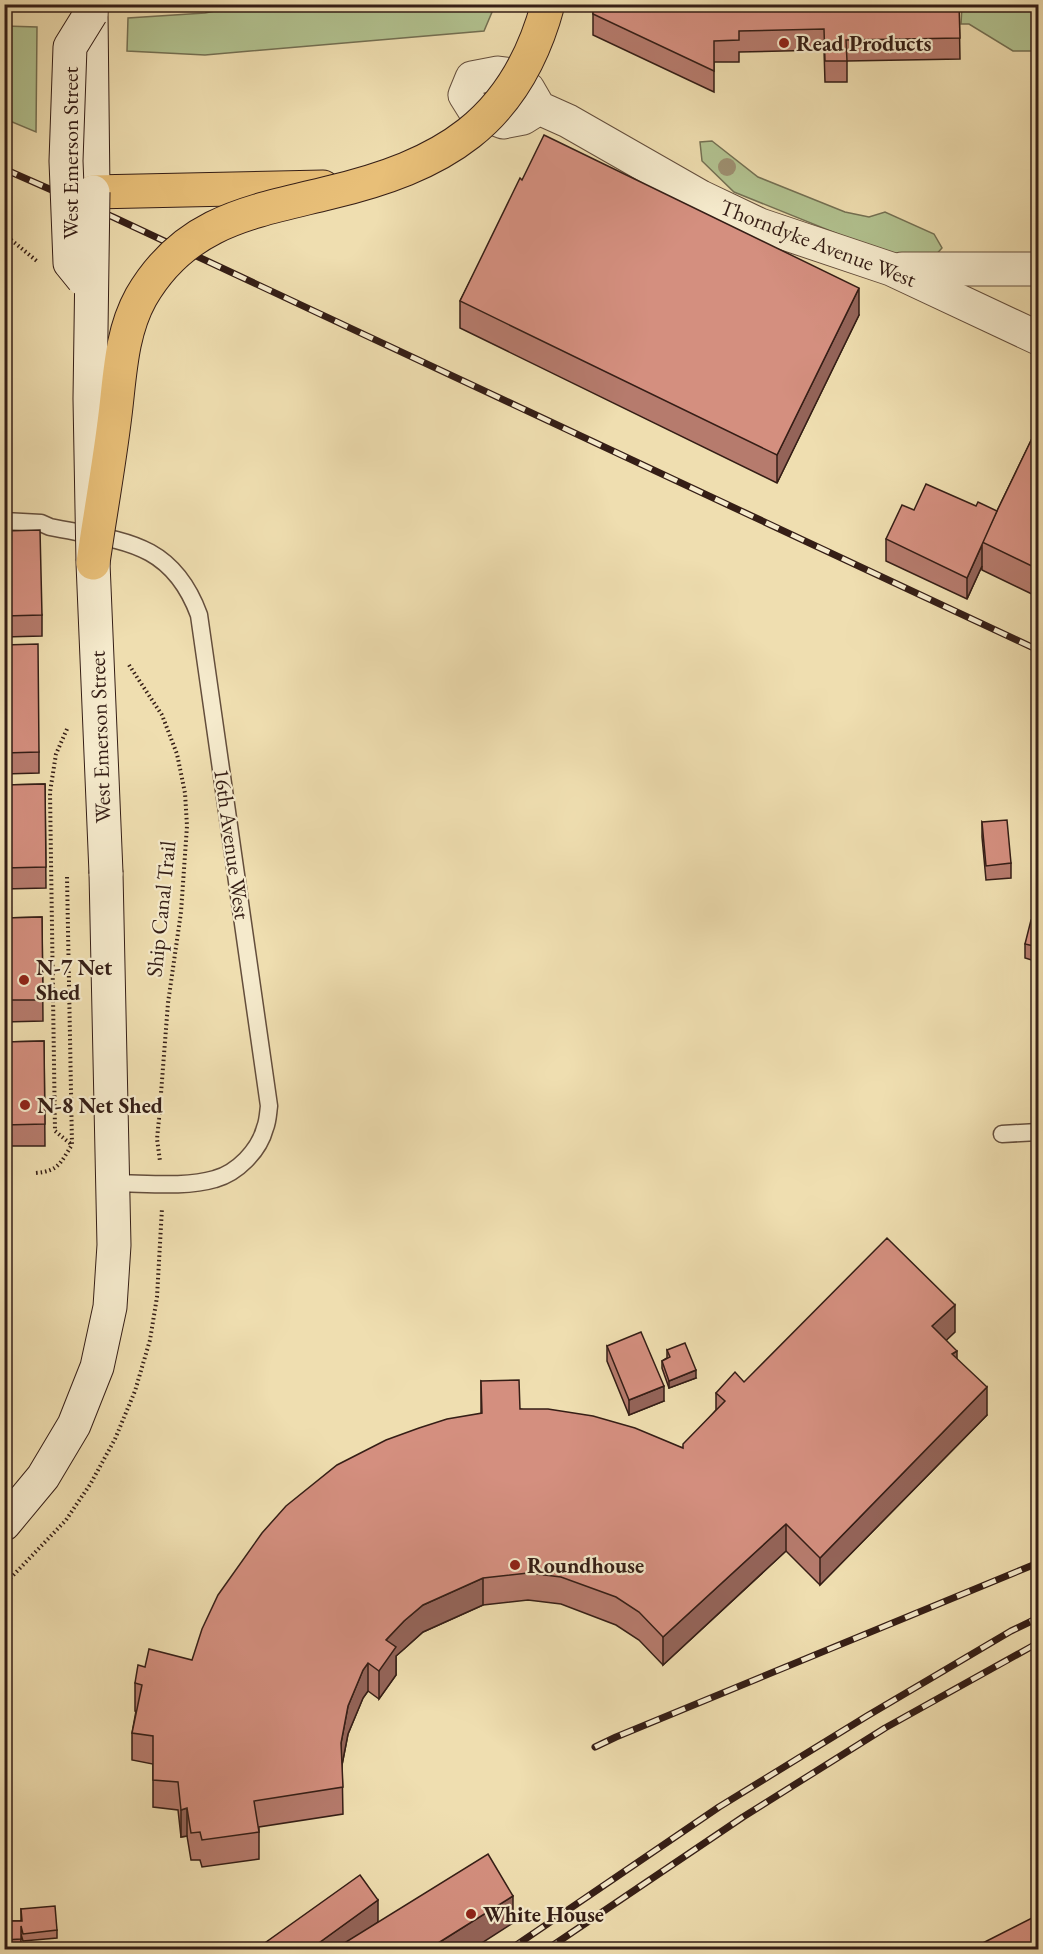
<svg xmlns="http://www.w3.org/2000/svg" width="1043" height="1954" font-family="'EB Garamond',serif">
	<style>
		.green { fill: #b2c290; stroke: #747053; stroke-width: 1.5 }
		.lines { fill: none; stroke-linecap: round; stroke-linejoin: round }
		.lane-casing { stroke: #644e3c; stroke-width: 19 }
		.street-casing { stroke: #644e3c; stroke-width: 35 }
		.secondary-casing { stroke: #351e16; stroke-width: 35 }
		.primary-casing { stroke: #351e16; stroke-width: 35 }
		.path { stroke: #351e16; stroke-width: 4; stroke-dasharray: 1.5 3; stroke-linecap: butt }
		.lane { stroke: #f5eacc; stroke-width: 16 }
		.street { stroke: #f5eacc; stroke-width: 33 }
		.secondary { stroke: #f5eacc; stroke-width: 33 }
		.primary { stroke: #e8bf78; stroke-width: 33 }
		.rail-casing { stroke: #351e16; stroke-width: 7 }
		.rail { stroke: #f5eacc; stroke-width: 4.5; stroke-dasharray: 14; stroke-linecap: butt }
		.secondary-bridge-casing { stroke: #351e16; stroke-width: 35; stroke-linecap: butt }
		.primary-bridge-casing { stroke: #351e16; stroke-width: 35; stroke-linecap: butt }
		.secondary-bridge { stroke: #f5eacc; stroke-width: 33 }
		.primary-bridge { stroke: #e8bf78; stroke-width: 33 }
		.tree { fill: #9d8f70 }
		.wall { fill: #b67b6d; stroke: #351e16; stroke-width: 1.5 }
		.shaded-wall { fill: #946459; stroke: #351e16; stroke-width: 1.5 }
		.building { fill: #d48f7f; stroke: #351e16; stroke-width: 1.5 }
		.poi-dot { fill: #8f2418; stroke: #f5eacc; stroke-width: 2 }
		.labels { text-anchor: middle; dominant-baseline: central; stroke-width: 4.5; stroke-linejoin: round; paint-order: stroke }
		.poi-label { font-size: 22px; font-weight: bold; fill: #351e16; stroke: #f5eacc; text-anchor: start }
		.street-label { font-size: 22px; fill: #351e16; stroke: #f5eacc }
	</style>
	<rect width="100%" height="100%" fill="#efdeb0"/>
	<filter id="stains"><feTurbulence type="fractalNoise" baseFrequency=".00333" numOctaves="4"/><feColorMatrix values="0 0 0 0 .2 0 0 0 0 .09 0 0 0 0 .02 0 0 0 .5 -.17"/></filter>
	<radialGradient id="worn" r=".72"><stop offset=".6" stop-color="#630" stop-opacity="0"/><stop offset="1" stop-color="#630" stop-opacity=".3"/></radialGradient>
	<g class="green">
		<path d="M245,5V4L495,5L484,31L205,55L127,51L128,18L205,13Z"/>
		<path d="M962,5H1030L1038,14V51H1013L969,24H961Z"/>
		<path d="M5,26L37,27L36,132L5,119Z"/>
		<path d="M712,141L758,177L845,212L869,217L885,212L934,234L942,248L933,258L895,257L734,192L702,161L700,142Z"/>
	</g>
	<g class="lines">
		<defs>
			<g id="lane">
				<path d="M4,521L41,523L50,527C119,541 171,539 199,615L269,1106C268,1113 268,1121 265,1128C259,1151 237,1173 215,1179C185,1188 144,1183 113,1183"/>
				<path d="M1002,1134L1038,1132"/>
			</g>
			<g id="street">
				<path d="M539,108L523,118L503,122L475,111L465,95L472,78L498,73L506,74L528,89L539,108L568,121L701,197L760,225L891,269L1038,338"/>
				<path d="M902,269H1038"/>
			</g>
			<g id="secondary">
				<path d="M92,4L91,13L93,192"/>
				<path d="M4,1524L43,1477L74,1425L97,1367L110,1307L114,1245L106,873"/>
			</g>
			<path id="primary" d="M93,192L323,187"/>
		</defs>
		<use href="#lane" class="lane-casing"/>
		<use href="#street" class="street-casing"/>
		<use href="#secondary" class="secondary-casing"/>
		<use href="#primary" class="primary-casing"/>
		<g class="path">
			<path d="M4,234L38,262"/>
			<path d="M129,665L162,715L177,754L185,793L187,826L181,912L168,1003L159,1119L157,1139L160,1161"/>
			<path d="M67,729L56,754L50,792L55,1131L72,1145"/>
			<path d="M36,1173C59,1171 60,1163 72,1145L67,876"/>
			<path d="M4,1585L66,1520L91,1483L115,1439L135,1391L150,1340L157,1297L162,1208"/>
		</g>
		<use href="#lane" class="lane"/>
		<use href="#street" class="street"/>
		<use href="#secondary" class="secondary"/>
		<use href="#primary" class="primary"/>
		<defs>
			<g id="rail">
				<path d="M4,169L113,217L1038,650"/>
				<path d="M595,1747L616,1737L1038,1563"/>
				<path d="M509,1950L719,1807L867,1716L1011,1631L1038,1618"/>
				<path d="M546,1950L743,1817L885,1728L1038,1643"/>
			</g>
		</defs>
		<use href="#rail" class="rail-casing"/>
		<use href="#rail" class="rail"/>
		<defs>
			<g id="secondary-bridge">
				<path d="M93,192L90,399L93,563L106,873"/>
				<path d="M83,279L70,263L66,161L70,47L91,13"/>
			</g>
			<path id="primary-bridge" d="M93,563C100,514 109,465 115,415C120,375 121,333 141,297C185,221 251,212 328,193C442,166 516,124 548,4"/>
		</defs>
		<use href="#secondary-bridge" class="secondary-bridge-casing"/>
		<use href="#primary-bridge" class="primary-bridge-casing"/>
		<use href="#secondary-bridge" class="secondary-bridge"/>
		<use href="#primary-bridge" class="primary-bridge"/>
	</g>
	<circle class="tree" cx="727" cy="167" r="9"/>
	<g class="wall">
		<path d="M593,4H959L960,59L847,61V82H825L824,50L739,52V62H714V92L593,35Z"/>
		<path d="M522,180L859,315L777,483L460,328V301Z"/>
		<path d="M1038,426V597L982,570V566L967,599L886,561V539L914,510L976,506L997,511Z"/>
		<path d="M4,531L42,615V636L4,637Z"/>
		<path d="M4,645L39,752V773L4,774Z"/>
		<path d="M45,784L46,888L4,889V785Z"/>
		<path d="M982,822L1011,863V878L986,880L982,837Z"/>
		<path d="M42,917L43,1021L4,1022V918Z"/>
		<path d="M1038,921V962L1025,958V944Z"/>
		<path d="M44,1041L45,1146H4V1042Z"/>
		<path d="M955,1332L946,1340L987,1415L820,1585L786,1551L663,1665L639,1640L616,1625L561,1604L528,1600L483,1605L423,1632L404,1649L396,1656V1675L379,1699L368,1691L363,1698L348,1734L342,1765L343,1814L259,1827V1859L202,1867L200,1860H191L187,1836L181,1837L178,1810L153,1807V1764L132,1760V1733L136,1711H135V1683L145,1667L192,1660L481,1413V1381L520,1409L683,1448L716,1410V1393L744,1382Z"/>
		<path d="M607,1346L664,1401L629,1415L607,1361Z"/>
		<path d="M667,1350L696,1378L669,1388L662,1368V1361L667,1358Z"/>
		<path d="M21,1909L57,1930V1938L23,1941L21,1934V1947H4V1921H21Z"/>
	</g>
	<g class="shaded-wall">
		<path d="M859,288V315L777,483V455Z"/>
		<path d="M982,545V566L967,599V578Z"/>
		<path d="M955,1305V1332L932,1354V1326Z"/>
		<path d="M957,1351V1378L952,1354Z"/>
		<path d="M696,1370V1378L669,1388V1381Z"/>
		<path d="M664,1386V1401L629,1415V1400Z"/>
		<path d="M987,1387V1415L820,1585V1558Z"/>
		<path d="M786,1524V1551L663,1665V1637Z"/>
		<path d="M483,1578V1605L423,1632L404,1649L396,1656V1675L379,1699V1671L386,1640L404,1621L423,1605Z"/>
		<path d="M368,1663V1691L363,1698L348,1734L341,1770V1743L348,1706L363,1670Z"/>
		<path d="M187,1808V1836L181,1837V1810Z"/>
		<path d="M513,1896V1923L471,1950H427Z"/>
		<path d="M378,1900V1922L339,1950H309Z"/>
	</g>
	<g class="building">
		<path d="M593,4H959L960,38L846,40L847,61H825L824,29L739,31V40L714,41V71L593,14Z"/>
		<path d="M544,135L859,288L777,455L460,301L520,178L522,180Z"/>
		<path d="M1038,426V569L982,542Z"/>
		<path d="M926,484L976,506L978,502L997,511L967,578L886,539L902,505L914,510Z"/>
		<path d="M40,530L42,615L4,616V531Z"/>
		<path d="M38,644L39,752L4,753V645Z"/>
		<path d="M45,784L46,867L4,868V785Z"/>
		<path d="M1007,820L1011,863L986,866L982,822Z"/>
		<path d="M42,917L43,1000H4V918Z"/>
		<path d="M1031,920L1038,921V947L1025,944Z"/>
		<path d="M44,1041L45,1124L4,1125V1042Z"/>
		<path d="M887,1238L955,1305L932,1326L957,1351L952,1354L987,1387L820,1558L786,1524L663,1637L639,1612L616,1597L561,1577L528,1573L483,1578L423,1605L404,1621L386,1640L396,1647L379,1671L368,1663L363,1670L348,1706L341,1743L343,1787L254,1801L259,1832L202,1840L200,1832L191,1833L187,1808L181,1810L178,1782L153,1780V1736L132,1733L142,1685L135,1683L138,1665L145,1667L149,1649L192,1660L202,1629L218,1595L262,1533L286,1506L337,1465L386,1440L419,1428L447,1419L482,1413L481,1381L519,1380L520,1409H548L593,1416L635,1428L683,1448V1444L725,1401L716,1393L735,1372L744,1382Z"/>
		<path d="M641,1332L664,1386L629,1400L607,1346Z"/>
		<path d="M685,1343L696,1370L669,1381L662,1361L670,1357L667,1350Z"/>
		<path d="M488,1854L513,1896L427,1950H333Z"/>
		<path d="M360,1875L378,1900L309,1950H255Z"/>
		<path d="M55,1906L57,1930L23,1934L21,1926V1939L4,1940V1921H22L21,1909Z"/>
		<path d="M1038,1915V1950H969Z"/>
		<path d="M120,1948V1950L102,1949Z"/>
	</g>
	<g class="poi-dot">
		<circle cx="784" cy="43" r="6"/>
		<circle cx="24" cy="980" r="6"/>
		<circle cx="25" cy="1105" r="6"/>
		<circle cx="515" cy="1565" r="6"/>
		<circle cx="471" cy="1914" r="6"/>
	</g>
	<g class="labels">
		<g class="poi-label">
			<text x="796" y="43">Read Products</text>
			<text x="36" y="967">N-7 Net<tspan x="36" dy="25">Shed</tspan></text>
			<text x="37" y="1105">N-8 Net Shed</text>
			<text x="527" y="1565">Roundhouse</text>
			<text x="483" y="1914">White House</text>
		</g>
		<g class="street-label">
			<text transform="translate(70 153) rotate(-90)">West Emerson Street</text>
			<text transform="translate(818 243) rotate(21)">Thorndyke Avenue West</text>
			<text transform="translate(100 737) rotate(-92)">West Emerson Street</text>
			<text transform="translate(232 844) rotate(82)">16th Avenue West</text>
			<text transform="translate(161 909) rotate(-84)">Ship Canal Trail</text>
		</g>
	</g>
	<rect width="1043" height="1954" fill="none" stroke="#efdeb0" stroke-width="24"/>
	<rect x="6" y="6" width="1031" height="1942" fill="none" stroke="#351e16" stroke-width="3"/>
	<rect x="12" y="12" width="1019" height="1930" fill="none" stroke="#351e16" stroke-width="1.5"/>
	<rect width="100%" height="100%" filter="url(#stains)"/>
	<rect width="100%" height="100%" fill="url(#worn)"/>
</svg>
